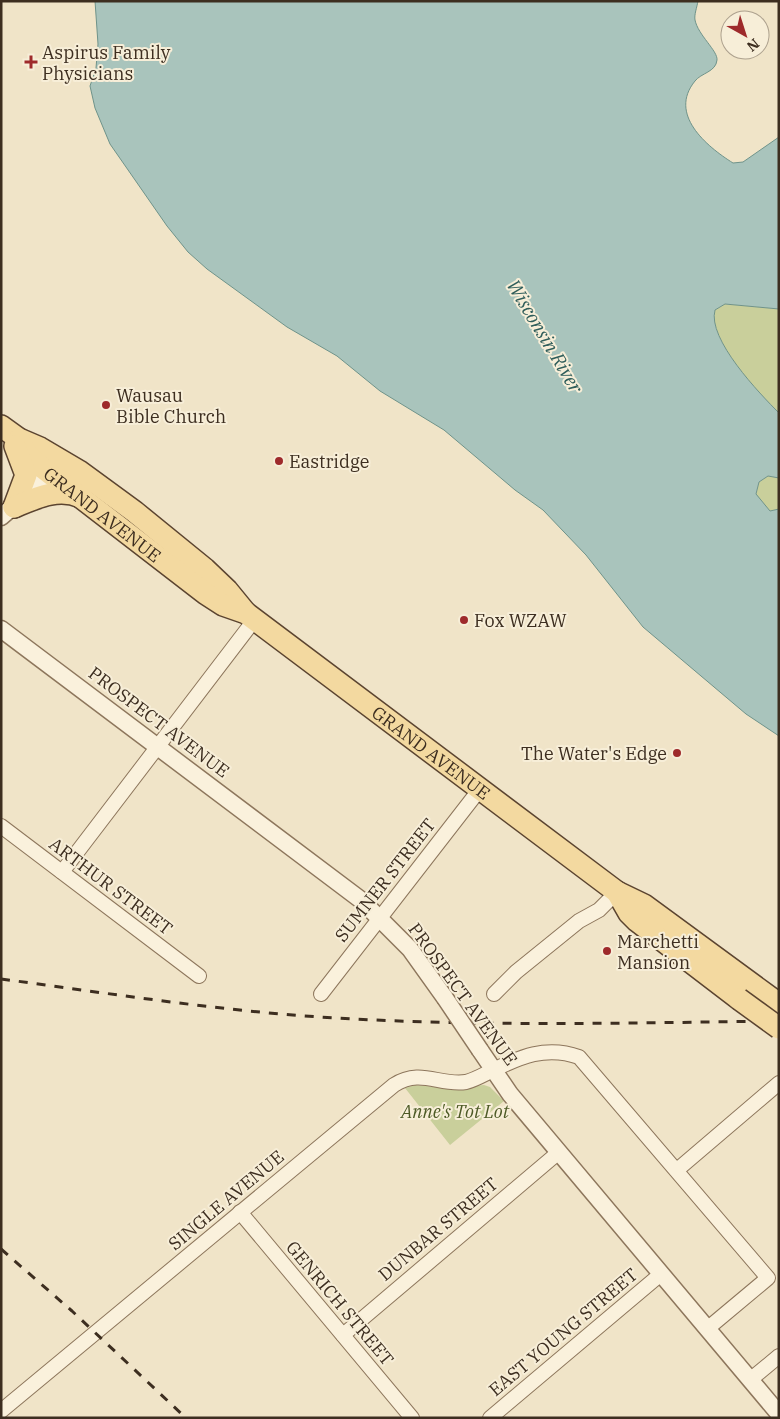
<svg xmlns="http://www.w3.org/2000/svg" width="780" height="1419" font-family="'IBM Plex Serif',serif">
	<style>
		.green { fill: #c9cf9b }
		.water { fill: #a9c4bc; stroke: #6f938a }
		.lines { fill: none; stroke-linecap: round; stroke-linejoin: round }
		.minor-casing { stroke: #8d765c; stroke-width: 16 }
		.tertiary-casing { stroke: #8d765c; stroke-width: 19 }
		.primary-casing { stroke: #5b4430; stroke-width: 24 }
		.minor { stroke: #faf1dc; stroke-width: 14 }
		.tertiary { stroke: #faf1dc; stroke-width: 16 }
		.primary { stroke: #f3d9a0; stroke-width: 21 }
		.rail { stroke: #3d2e20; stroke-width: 3; stroke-dasharray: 9 9; stroke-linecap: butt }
		.tertiary-bridge-casing { stroke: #8d765c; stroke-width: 19; stroke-linecap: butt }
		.primary-bridge-casing { stroke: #5b4430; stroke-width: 24; stroke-linecap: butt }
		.tertiary-bridge { stroke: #faf1dc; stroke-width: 16 }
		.primary-bridge { stroke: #f3d9a0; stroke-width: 21 }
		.poi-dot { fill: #9e2a2b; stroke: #f7eed8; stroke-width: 2 }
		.labels { text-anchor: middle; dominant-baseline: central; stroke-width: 4; stroke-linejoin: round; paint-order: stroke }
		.poi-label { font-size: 18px; fill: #3d2e20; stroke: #f7eed8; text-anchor: start }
		.street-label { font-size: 18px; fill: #3d2e20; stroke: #f7eed8 }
		.park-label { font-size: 18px; font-style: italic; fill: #4d5a26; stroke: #f7eed8 }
		.water-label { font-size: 19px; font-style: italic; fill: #2f5d5a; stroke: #f7eed8 }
	</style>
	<rect width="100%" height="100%" fill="#f0e4c8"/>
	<g class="green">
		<path d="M725,304L779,309V413C759,394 707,339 715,310Z"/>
		<path d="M768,476L779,478V509L770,511L756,495L759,482Z"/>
		<path d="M415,1085L449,1088L484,1085L490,1087L504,1101L450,1145L405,1088Z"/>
	</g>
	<path class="water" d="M95,1H698C697,7 694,15 695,20C698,35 718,51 717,60C716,72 701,73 695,81C668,114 706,146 733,163L743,162L779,137V309L725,304L715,310C707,339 760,394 779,413V478L768,476L759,482L756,494L770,511L779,509V736L746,714L643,627L586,555L543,510L515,490L444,430L380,391L337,356L287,327L207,269L188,252L167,226L110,144L95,108L90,86L96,68L98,44Z"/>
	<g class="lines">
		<defs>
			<g id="minor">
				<path d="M1,826L199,976"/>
				<path d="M62,872L255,619"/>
				<path d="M321,994L480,789"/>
				<path d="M494,994L516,972L579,921L599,910L617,892"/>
				<path d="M677,1170L779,1083"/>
				<path d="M240,1212L412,1418"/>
				<path d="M343,1335L559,1152"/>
				<path d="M750,1380L779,1356"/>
				<path d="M1,1411L394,1085C421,1068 439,1086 466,1082C474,1080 483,1075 491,1071C520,1057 546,1045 579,1057L768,1278L707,1329"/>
				<path d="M490,1418L661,1274"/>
			</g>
			<g id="tertiary">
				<path d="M1,517L59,467"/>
				<path d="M1,629L361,900L410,949L445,998"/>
				<path d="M480,1050L510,1094L779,1414"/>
			</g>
			<g id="primary">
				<path d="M1,426L19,439L40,448L79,471L135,512L205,569L227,590L245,612"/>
				<path id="s1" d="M19,439L25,452L35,462L206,594L223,605L246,613L617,892L644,905L779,1004"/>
				<path d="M14,507L26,475L15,446"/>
				<path d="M14,507C36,498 58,487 81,497"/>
				<path d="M617,892L629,913L637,921L739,999"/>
			</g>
		</defs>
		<use href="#minor" class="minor-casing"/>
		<use href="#tertiary" class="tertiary-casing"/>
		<use href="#primary" class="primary-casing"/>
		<use href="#minor" class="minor"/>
		<use href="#tertiary" class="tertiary"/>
		<use href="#primary" class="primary"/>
		<g class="rail">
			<path d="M1,979C107,993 214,1010 320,1017C473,1027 626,1023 779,1021"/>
			<path d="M1,1249L72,1311L186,1418"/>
		</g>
		<defs>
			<path id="tertiary-bridge" d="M445,998L480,1050"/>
			<path id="primary-bridge" d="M739,999L779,1028"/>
		</defs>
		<use href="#tertiary-bridge" class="tertiary-bridge-casing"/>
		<use href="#primary-bridge" class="primary-bridge-casing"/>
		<use href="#tertiary-bridge" class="tertiary-bridge"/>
		<use href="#primary-bridge" class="primary-bridge"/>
	</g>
	<g class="poi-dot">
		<path d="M28.5 54.5h5v5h5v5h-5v5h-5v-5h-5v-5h5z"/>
		<circle cx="106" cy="405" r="5"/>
		<circle cx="279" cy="461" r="5"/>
		<circle cx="464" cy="620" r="5"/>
		<circle cx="677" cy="753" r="5"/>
		<circle cx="607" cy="951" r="5"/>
	</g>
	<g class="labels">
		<g class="poi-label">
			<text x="42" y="52">Aspirus Family<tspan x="42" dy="21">Physicians</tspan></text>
			<text x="116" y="395">Wausau<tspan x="116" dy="21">Bible Church</tspan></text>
			<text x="289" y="461">Eastridge</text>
			<text x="474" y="620">Fox WZAW</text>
			<text x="667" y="753" text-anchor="end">The Water's Edge</text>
			<text x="617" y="941">Marchetti<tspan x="617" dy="21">Mansion</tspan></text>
		</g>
		<g class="street-label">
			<text stroke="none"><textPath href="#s1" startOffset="114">GRAND AVENUE</textPath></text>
			<text transform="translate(159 722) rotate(37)">PROSPECT AVENUE</text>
			<text stroke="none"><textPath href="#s1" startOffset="521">GRAND AVENUE</textPath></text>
			<text transform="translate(385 880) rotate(-52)">SUMNER STREET</text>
			<text transform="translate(111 886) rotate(37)">ARTHUR STREET</text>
			<text transform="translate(463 994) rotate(54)">PROSPECT AVENUE</text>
			<text transform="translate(226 1200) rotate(-40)">SINGLE AVENUE</text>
			<text transform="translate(438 1229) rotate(-40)">DUNBAR STREET</text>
			<text transform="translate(340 1303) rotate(50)">GENRICH STREET</text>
			<text transform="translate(563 1332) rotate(-40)">EAST YOUNG STREET</text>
		</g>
		<g class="park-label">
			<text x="455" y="1111">Anne's Tot Lot</text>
		</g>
		<g class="water-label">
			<text transform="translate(545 336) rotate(59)">Wisconsin River</text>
		</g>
	</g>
	<rect width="780" height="1419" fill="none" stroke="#3d2e20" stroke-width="5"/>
	<g transform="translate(745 35) rotate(141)"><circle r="24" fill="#f7eed8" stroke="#ada18e"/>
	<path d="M0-4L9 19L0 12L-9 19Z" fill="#9e2a2b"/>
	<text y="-8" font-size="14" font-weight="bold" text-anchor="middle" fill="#3d2e20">N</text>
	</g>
</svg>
